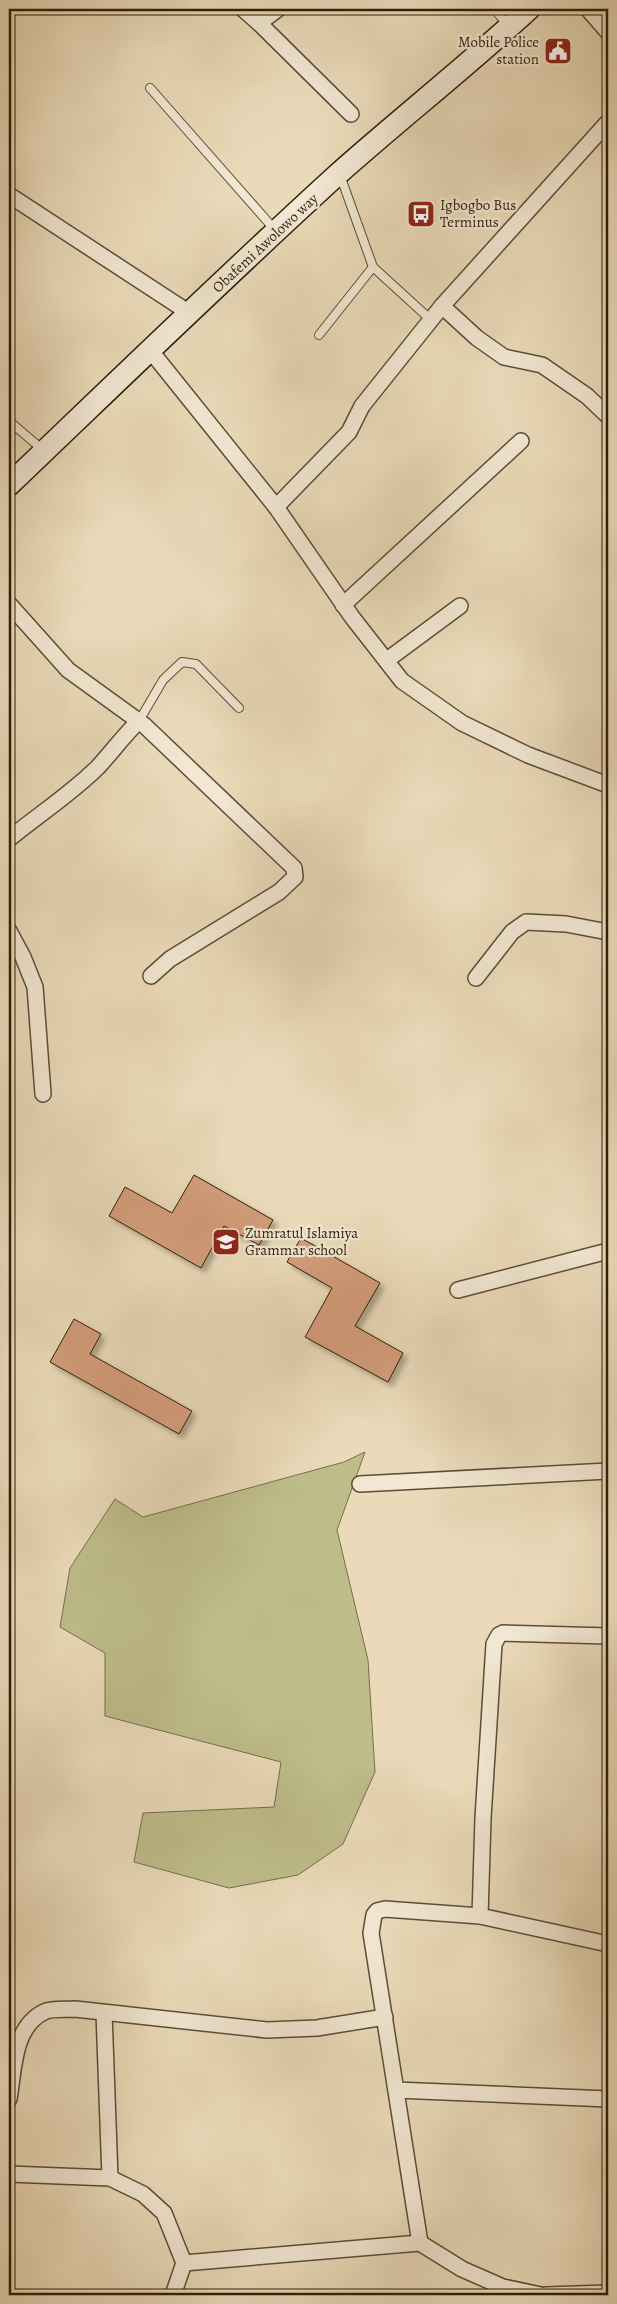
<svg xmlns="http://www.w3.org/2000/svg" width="617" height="2304" font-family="Alegreya,serif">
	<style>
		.green { fill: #bebd8a; stroke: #766e4a }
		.building { fill: #d39d7a; stroke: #2d1e0a; filter: url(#shadow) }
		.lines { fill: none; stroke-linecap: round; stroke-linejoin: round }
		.lane-casing { stroke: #5c4d36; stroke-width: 10 }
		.street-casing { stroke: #5c4d36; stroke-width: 18 }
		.secondary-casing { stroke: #2d1e0a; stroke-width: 24 }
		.lane { stroke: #f1e7d2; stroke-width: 8 }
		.street { stroke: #f1e7d2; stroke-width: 15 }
		.secondary { stroke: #f1e7d2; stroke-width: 21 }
		.labels { text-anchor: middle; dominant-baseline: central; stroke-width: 4.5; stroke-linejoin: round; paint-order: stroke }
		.poi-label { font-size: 15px; fill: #2d1e0a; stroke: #f1e7d2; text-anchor: start }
		.street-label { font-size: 15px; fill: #2d1e0a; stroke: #f1e7d2 }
	</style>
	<defs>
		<filter id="shadow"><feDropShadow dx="4.5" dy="4.5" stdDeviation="2.5" flood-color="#0004"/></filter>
	</defs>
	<rect width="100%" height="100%" fill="#eadab9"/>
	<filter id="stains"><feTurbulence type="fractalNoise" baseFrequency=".004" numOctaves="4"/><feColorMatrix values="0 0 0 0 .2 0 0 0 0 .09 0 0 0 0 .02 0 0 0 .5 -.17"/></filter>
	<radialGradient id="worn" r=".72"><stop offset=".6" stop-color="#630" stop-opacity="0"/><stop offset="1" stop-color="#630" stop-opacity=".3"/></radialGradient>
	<path class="green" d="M365,1452L337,1530L368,1660L375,1772L343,1844L298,1875L229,1888L134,1862L143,1813L274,1807L281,1762L105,1716V1653L60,1627L70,1568L115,1499L143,1517L344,1462Z"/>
	<g class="building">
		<path d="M194,1175L273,1220L259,1245L224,1226L201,1268L109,1216L125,1187L172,1213Z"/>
		<path d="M301,1238L380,1283L355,1326L403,1353L388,1382L305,1337L332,1288L287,1262Z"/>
		<path d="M74,1319L101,1334L90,1354L192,1411L179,1434L50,1362Z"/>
	</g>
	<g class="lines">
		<defs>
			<g id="lane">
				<path d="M494,9L508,25"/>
				<path d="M150,88L275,230"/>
				<path d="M340,175L373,267L431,320"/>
				<path d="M319,335L373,267"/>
				<path d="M9,421L43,450"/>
				<path d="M139,721L163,680L182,662L196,664L239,708"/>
			</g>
			<g id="street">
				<path d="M243,9L259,23L278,9"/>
				<path d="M588,9L608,32"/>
				<path d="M259,23L351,114"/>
				<path d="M9,195L191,314"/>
				<path d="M442,306L477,338L504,357L542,365L587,396L608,416"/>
				<path d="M150,350L276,507L352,617L402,681L462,723L528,755L608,785"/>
				<path d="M276,507L349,432L362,406L442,306L608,122"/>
				<path d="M9,604L68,670L144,725L294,868L295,877L279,892L170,959L151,976"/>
				<path d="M343,605L521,441"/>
				<path d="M387,660L460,606"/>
				<path d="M9,839C38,815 71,794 98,767C112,752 124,735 139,721"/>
				<path d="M9,931L23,957L35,987L43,1094"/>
				<path d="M476,978L512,932L526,922L566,924L608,932"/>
				<path d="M458,1290L608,1251"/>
				<path d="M360,1484L608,1471"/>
				<path d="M480,1916L483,1818L494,1644L499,1635L503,1633L608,1636"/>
				<path d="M104,2013L110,2178"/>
				<path d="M396,2090L608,2099"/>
				<path d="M9,2099C14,2070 13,2027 44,2012C51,2008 66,2010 75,2009L267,2030L317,2028L385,2017"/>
				<path d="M9,2174L110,2178L143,2194L164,2213L184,2263L173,2295"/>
				<path d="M420,2243L371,1933L374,1915L377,1911L385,1909L480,1916L608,1944"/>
				<path d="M184,2263L420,2243L462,2269L503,2287L541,2295"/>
				<path d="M546,2295L608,2293"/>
			</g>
			<path id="secondary" d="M9,485C118,381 226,276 338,174C401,118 467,66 529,9"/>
		</defs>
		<use href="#lane" class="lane-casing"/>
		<use href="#street" class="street-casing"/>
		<use href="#secondary" class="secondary-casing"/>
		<use href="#lane" class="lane"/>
		<use href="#street" class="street"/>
		<use href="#secondary" class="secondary"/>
	</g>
	<defs>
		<symbol id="civic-square" viewBox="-11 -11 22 22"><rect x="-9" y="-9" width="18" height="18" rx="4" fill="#8f2418" stroke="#f1e7d2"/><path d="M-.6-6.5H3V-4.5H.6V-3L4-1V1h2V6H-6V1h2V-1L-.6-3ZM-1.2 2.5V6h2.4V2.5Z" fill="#fff"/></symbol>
		<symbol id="bus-square" viewBox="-11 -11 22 22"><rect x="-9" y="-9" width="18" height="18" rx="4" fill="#8f2418" stroke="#f1e7d2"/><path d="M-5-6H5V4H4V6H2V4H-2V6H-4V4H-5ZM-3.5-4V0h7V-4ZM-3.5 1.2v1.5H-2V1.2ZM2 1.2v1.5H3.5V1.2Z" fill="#fff"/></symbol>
		<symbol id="school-square" viewBox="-11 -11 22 22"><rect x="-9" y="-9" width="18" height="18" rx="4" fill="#8f2418" stroke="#f1e7d2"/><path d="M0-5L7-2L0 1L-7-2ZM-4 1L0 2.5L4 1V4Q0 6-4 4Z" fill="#fff"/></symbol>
	</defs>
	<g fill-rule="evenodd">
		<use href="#civic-square" x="542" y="35" width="32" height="32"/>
		<use href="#bus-square" x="405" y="198" width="32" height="32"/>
		<use href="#school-square" x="210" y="1226" width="32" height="32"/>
	</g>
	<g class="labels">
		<g class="poi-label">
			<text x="539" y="42" text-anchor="end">Mobile Police<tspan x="539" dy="17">station</tspan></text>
			<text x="440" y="205">Igbogbo Bus<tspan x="440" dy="17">Terminus</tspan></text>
			<text x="245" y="1233">Zumratul Islamiya<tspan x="245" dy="17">Grammar school</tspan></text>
		</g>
		<g class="street-label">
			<text transform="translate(265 243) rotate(-43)">Obafemi Awolowo way</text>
		</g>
	</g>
	<rect width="617" height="2304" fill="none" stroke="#eadab9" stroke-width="30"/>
	<rect x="10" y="10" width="597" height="2284" fill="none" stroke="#2d1e0a" stroke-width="2.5"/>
	<rect x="15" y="15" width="587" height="2274" fill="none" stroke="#2d1e0a"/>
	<rect width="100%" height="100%" filter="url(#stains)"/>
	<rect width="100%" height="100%" fill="url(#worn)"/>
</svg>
